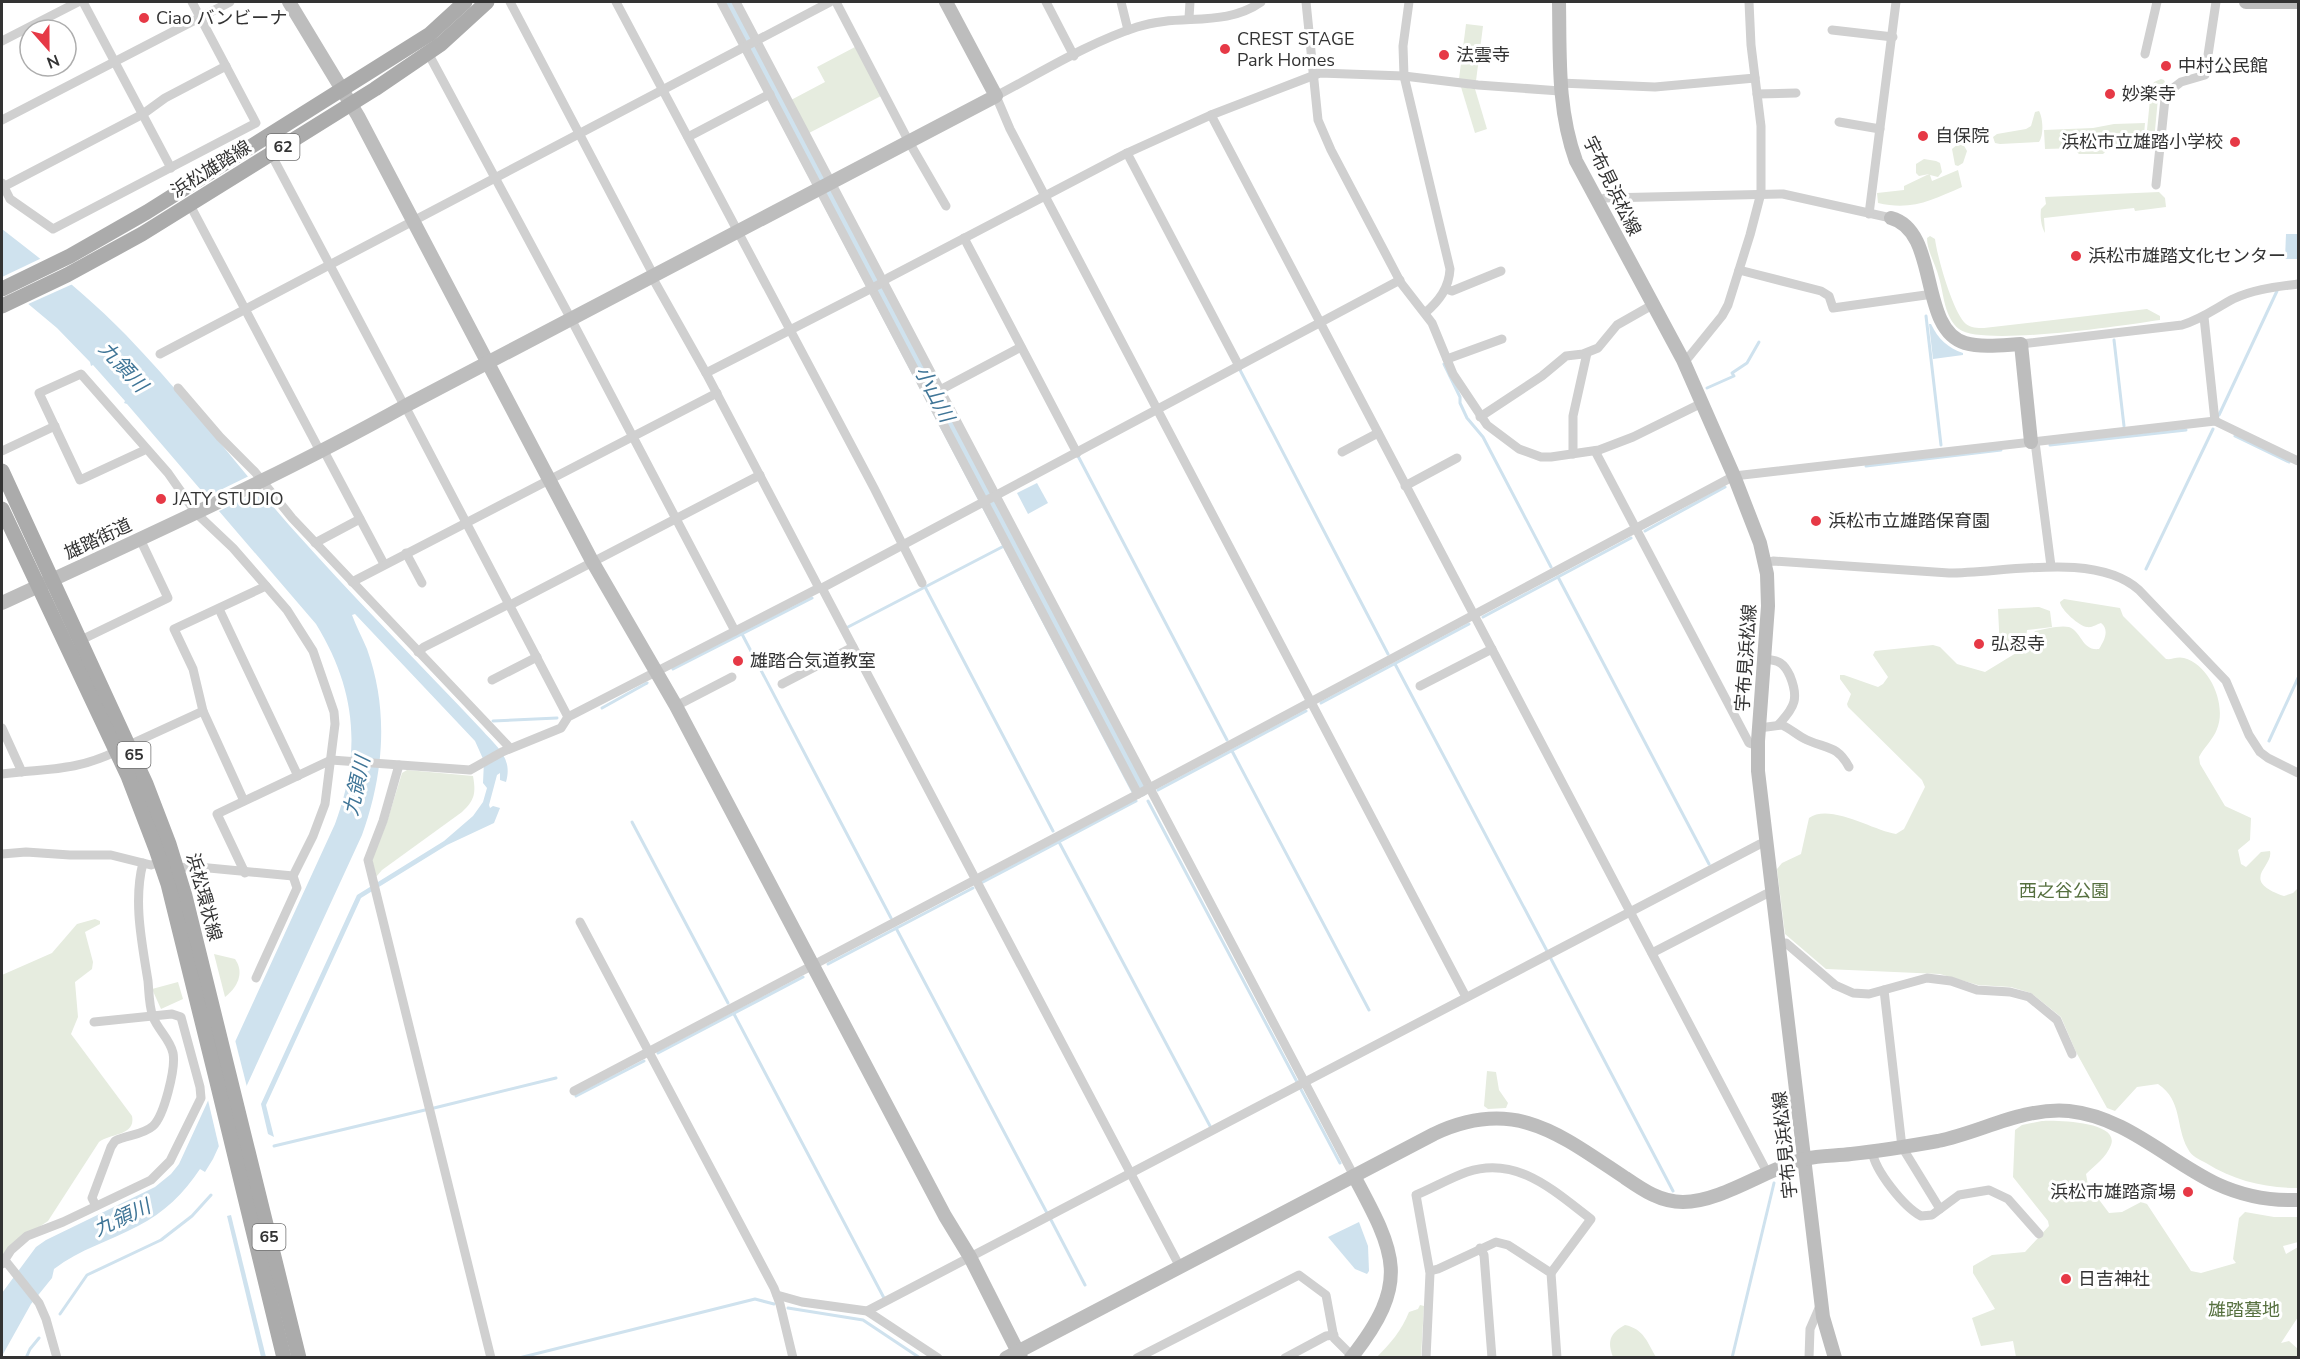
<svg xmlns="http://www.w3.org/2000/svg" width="2300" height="1359" font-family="'Nunito Sans','Noto Sans JP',sans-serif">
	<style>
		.green { fill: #e6ecdf }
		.water { fill: #cfe2ee }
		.pier { fill: #fff }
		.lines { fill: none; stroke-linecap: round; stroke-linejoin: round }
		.stream { stroke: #cfe2ee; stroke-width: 3 }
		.river { stroke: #cfe2ee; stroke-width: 20 }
		.street { stroke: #d0d0d0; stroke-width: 9 }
		.secondary { stroke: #bdbdbd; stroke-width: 14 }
		.primary { stroke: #ababab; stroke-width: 15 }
		.poi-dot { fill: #e63946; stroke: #fff; stroke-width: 2 }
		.labels { text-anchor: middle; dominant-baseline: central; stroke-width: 6; stroke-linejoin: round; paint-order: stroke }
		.shield { fill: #fff; stroke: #707070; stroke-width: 1.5 }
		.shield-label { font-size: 16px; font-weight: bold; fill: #333 }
		.poi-label { font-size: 18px; fill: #333; stroke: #fff; text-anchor: start }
		.street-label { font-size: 18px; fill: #333; stroke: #fff }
		.park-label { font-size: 18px; fill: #56703f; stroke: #fff }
		.water-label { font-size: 20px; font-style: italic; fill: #3f7597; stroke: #fff }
	</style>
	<rect width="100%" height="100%" fill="#fff"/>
	<g class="green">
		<path d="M1466,24L1483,26L1476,81L1459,79Z"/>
		<path d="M855,47L881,96L809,133L791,100L825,82L817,67Z"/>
		<path d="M2161,79L2164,80L2166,84L2158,98L2154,141L2149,144L2146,140L2151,89L2154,82Z"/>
		<path d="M1461,87L1475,89L1487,129L1475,133Z"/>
		<path d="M2039,111C2043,118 2044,135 2039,142L2000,144L1995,143L1993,137L1997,134L2026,129L2031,126L2035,112Z"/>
		<path d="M2145,123L2143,146L2105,147L2106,151L2103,154H2079L2076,151L2077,148L2045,149L2044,130L2093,128L2114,124Z"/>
		<path d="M1958,144H1963L1967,151L1963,163L1958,166L1955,165L1952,149Z"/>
		<path d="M1924,159L1936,161L1940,163L1942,172L1938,177L1930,175L1932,181L1958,170L1962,187C1932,200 1912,211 1878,203L1877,193L1904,190V186L1929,174L1919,176L1916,173V164Z"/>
		<path d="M2159,192L2165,198L2166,207L2135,211L2134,208L2044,218L2045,233C2041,226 2040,216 2041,209L2046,204L2045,197Z"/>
		<path d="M1930,236L1935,239C1937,256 1953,313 1966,324C1971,328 1977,328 1984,328L2147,309L2160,316V320C2126,325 1982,347 1959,329C1944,317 1944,294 1939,278C1936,265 1927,251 1927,238Z"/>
		<path d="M2064,599L2120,608L2123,616L2166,659C2172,660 2177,656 2184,658C2210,665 2227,705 2217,729C2213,740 2204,747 2199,757L2200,764L2225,806L2251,818L2250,840L2238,850L2241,864L2246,867L2261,852L2270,851C2274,867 2238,880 2284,896L2293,893L2298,888V1188C2265,1188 2235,1181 2206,1163C2200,1160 2191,1156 2188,1149C2175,1126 2183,1101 2158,1084L2137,1087L2115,1111L2107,1108L2076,1052L2061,1017L2031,993L2011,987L1978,985L1940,974L1826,969L1785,934L1777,869L1782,863L1801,854L1809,818C1830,803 1874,831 1896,834L1904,829L1925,787L1922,780L1848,707L1847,704L1851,694L1840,679V675H1844L1878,687L1883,684L1888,677L1873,655L1875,651L1933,645L1940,647L1957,664L1985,672L2021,650L2035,631C2044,629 2060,625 2069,627C2082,632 2082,651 2099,649C2104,641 2110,630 2101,623C2097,624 2092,628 2087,627C2080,627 2060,609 2060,602Z"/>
		<path d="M2039,607L2050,611L2052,627L2027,630L2026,638L2021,639L2020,648L2000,650L1998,609Z"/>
		<path d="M407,770L473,776C476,793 475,800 462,812L382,870L376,877L372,860L387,822L402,773Z"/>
		<path d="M95,919L100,921V924L85,932L93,962L92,969L75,982L78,1017L71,1034L132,1116C136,1136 111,1133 99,1142L48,1221L8,1248L2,1257V975L52,953L77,924Z"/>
		<path d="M214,954L235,959C245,973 237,988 225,997Z"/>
		<path d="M178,982L183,999L161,1009L152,989Z"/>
		<path d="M1487,1071L1496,1072L1499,1090L1508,1103L1506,1108L1488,1109L1484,1106Z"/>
		<path d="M2042,1121C2054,1120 2120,1121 2111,1145C2106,1158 2095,1165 2086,1174L2088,1185L2109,1213L2122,1212L2141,1202L2147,1204L2191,1271L2201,1273L2236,1263L2233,1259L2239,1218L2245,1212L2274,1217H2298V1242L2283,1246L2286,1254L2298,1247V1317L2281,1343L2289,1341L2298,1349V1357H2016L2013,1341L1981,1346L1972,1318L1995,1309L1973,1273V1266L1992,1255L2025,1252L2049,1226L2048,1221L2013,1177L2015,1130L2022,1125Z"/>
		<path d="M1420,1305L1424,1306L1421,1357H1377C1390,1344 1402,1330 1409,1312L1418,1309Z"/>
		<path d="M1625,1325C1644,1329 1647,1342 1656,1357H1613C1607,1341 1610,1333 1625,1325Z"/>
	</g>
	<g class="water">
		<path d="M2,229C45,262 88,296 126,335C184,395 234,462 289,525C351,595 418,662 482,730C497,747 513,758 506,782L500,780V773L497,775L489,805L490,808L493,806L500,808L494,823L447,845L361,898L266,1105L274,1137L268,1134L261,1104L357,895L444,841L473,816L483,802L487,788L483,783L484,761L475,741L355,614L352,615C356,626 362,637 367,649C389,710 384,774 362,835L213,1159L205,1172L200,1169C184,1193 164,1213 138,1226C110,1241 80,1249 54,1269L52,1278L31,1304L2,1356V1293L36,1247L46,1240L155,1187L171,1174L179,1164L335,824C362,752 356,689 316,624L127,404L124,403L125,401L93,365L91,366L90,362L57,328L2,282Z"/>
		<path d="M2286,234H2298V259H2285Z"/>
		<path d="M1929,324H1931C1938,339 1948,348 1963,353V355L1933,359Z"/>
		<path d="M1037,483L1048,503L1028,514L1017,493Z"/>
		<path d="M231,1215L266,1357H261L227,1216Z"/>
		<path d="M1359,1222L1368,1246L1369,1271L1367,1274L1355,1269L1328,1237Z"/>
	</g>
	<g class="pier">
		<path d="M44,257L75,283L26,305L2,286V277Z"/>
		<path d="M251,475L263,490L217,512L204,498Z"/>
		<path d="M234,1036L248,1091L220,1151L207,1096Z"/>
	</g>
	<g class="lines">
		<g class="stream">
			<path d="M1926,316L1941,445"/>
			<path d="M2114,340L2124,426"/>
			<path d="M1444,364L1460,397V403L1467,418L1483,437L1551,567"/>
			<path d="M1240,370L1388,654"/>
			<path d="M1707,388L1734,376L1732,373L1747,363L1759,342"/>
			<path d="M2219,415L2277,291"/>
			<path d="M2235,436L2289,462"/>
			<path d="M2050,445L2186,430"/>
			<path d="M1078,456L1227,740"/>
			<path d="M1866,466L2001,450"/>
			<path d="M992,505L994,503"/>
			<path d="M1645,531L1725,487"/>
			<path d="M2146,569L2213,429"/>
			<path d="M1558,577L1709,864"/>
			<path d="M925,587L1053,831"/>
			<path d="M1483,617L1631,538"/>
			<path d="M848,627L1004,546"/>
			<path d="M742,634L891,918"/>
			<path d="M1395,664L1547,951"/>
			<path d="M673,669L812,598"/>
			<path d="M1321,703L1469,624"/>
			<path d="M602,708L647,683"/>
			<path d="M493,721L557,718"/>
			<path d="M2269,741L2298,678"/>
			<path d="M1232,751L1369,1010"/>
			<path d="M1158,790L1306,711"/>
			<path d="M1148,801L1340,1163"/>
			<path d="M632,822L728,1003"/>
			<path d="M1059,842L1210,1126"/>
			<path d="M983,882L1136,801"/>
			<path d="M896,928L1047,1213"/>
			<path d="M1550,957L1673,1191"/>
			<path d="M828,964L973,888"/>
			<path d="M734,1014L884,1298"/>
			<path d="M658,1053L803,977"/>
			<path d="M576,1096L644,1061"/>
			<path d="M434,1108L556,1078"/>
			<path d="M274,1146L425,1110"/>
			<path d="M1050,1218L1085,1285"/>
			<path d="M788,1308L863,1320L920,1358"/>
			<path d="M60,1314L87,1275L161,1240L192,1216L211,1195"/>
			<path d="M26,1358L30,1349L39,1338"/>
			<path d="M519,1358L755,1299L774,1304"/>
			<path d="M1732,1358L1774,1183"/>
		</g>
		<path class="river" d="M728,2L1140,787"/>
		<g class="street">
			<path d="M83,2L171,168"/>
			<path d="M510,2L654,276"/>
			<path d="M616,2L874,488L922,583"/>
			<path d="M721,2L1138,794"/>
			<path d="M736,2L1354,1176"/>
			<path d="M836,2L909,142L946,206"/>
			<path d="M1046,2L1074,56"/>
			<path d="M1121,2L1128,30"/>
			<path d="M1261,2C1224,28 1180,13 1137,27C1088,43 1042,72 996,96L1010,129L1045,196L1466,997"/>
			<path d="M1306,2L1318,120L1331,150L1401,283L1432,323L1453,374L1487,425L1519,449L1541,457H1551L1599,450L1633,437L1702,403"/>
			<path d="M1409,2L1403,46L1404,76L1450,269C1449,288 1439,301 1425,313"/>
			<path d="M1189,18L1190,2"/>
			<path d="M1832,30L1893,37"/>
			<path d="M2,41L78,2"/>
			<path d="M428,53L571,319L735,631"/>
			<path d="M2145,54L2157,2"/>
			<path d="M1560,83L1655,87L1755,78"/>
			<path d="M1757,94L1796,93"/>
			<path d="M1211,115L1768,1174"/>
			<path d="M2,120L230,2"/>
			<path d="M1839,122L1880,129"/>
			<path d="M688,137L770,94"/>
			<path d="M1127,153L1239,366"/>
			<path d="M271,154L405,407"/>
			<path d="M2,183L10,199L53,229L256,123L192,2"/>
			<path d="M2156,185L2165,99L2168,92L2181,82L2205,75L2216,2"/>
			<path d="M3,187L143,114L165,98L226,66"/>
			<path d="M1598,202L1605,198L1783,194L1891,218"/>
			<path d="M190,205L321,453"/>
			<path d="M1869,214L1896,2"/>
			<path d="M964,238L1077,453"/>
			<path d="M1739,270L1821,291L1829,296L1833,308L1933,294"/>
			<path d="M652,277L706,373L819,588H822L1180,1267"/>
			<path d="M1446,289L1452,291L1501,271"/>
			<path d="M2204,317L2215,421"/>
			<path d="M2021,344L2182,325C2202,319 2216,308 2233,299C2254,289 2276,287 2298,284"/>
			<path d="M160,354L830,2"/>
			<path d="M1447,359L1502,339"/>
			<path d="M1683,360L1688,358L1722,316L1728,305L1750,235L1761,193V126L1751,45L1749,2"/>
			<path d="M706,373L880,284L888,278L1127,153L1211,115L1320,73L1404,76L1478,85L1560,91"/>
			<path d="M178,388L220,437L255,472L292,518L510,748"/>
			<path d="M940,390L1021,347"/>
			<path d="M405,406L568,717"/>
			<path d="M1480,417L1542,376L1566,356L1583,354L1598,348L1617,325L1654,304"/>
			<path d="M2035,442L2051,566"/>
			<path d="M147,449L80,480L39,393L81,374L168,473L196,513L233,548L287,610L313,651L334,712L335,724L325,804L313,836L293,876L188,866L177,870"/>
			<path d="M2,451L55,426"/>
			<path d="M324,451L384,564"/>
			<path d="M1595,451L1749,743L1758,746"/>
			<path d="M1342,452L1378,433"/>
			<path d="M1573,454V416L1587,353"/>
			<path d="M1405,486L1457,458"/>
			<path d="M315,543L360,519"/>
			<path d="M406,553L422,583"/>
			<path d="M1765,563L1773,561L1949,573C2004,573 2096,551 2139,590L2226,681L2249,735L2260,752L2268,758L2298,773"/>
			<path d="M352,582L717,393"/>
			<path d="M822,588L1400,280"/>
			<path d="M510,605L760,475"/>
			<path d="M219,609L298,776"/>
			<path d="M81,640L168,598L140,539"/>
			<path d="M418,652L424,647L509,604"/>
			<path d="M1764,659C1779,660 1784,663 1790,676C1799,698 1795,707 1779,724"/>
			<path d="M492,680L537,657"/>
			<path d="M782,684L853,647"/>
			<path d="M1420,686L1492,649"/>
			<path d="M676,706L732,677"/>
			<path d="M2,728L22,772"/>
			<path d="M1759,728L1782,725C1791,729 1798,736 1807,740C1827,749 1837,745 1849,767"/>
			<path d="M129,745L203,711"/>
			<path d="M399,765L383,821L368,860L491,1358"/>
			<path d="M2,774C46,768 74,772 117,751"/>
			<path d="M244,801L203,711L193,669L174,629L266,586"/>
			<path d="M2,854L26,852L70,855H111L151,865L161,862"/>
			<path d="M245,873L217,814L331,760L470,770L502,752L561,728L568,717L819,588"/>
			<path d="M580,922L774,1288L780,1304L793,1358"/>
			<path d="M1779,943H1786L1835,985L1853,993L1869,994L1927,978L1951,981L1977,990L2010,992L2029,997L2057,1020L2072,1054"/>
			<path d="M1652,953L1766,894L1773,893"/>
			<path d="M256,978L297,888L293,876"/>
			<path d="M1884,990L1902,1147L1940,1209"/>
			<path d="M574,1091L1140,793L1734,476L2215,421L2298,461"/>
			<path d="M1872,1151C1875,1171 1904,1207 1921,1216L1932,1215L1959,1195L1989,1190L2008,1199L2039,1234"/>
			<path d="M96,1206L92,1198L111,1147L115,1141C127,1135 143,1135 153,1126C164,1116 176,1068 173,1053C170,1039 158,1030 153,1017C149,1006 149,992 148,981C142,943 133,901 143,863"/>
			<path d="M1480,1248L1484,1255L1492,1358"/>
			<path d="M4,1259L39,1303L46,1319L57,1358"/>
			<path d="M2,1264L11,1250L27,1236L63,1222L151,1180L170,1161L201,1098L200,1087L181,1017L172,1014L94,1022"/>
			<path d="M1430,1271L1438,1269L1496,1242L1508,1245L1551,1273L1557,1358"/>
			<path d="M777,1295L802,1302L867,1311L938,1358"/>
			<path d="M867,1311L1760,844L1767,843"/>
			<path d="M1137,1358L1299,1275L1326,1295L1334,1338L1352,1356"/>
			<path d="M1285,1358L1326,1336L1334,1335"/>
			<path d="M1426,1358L1430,1273L1416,1195C1433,1188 1450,1178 1467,1172C1517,1155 1554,1191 1591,1219L1551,1273"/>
			<path d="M1809,1358L1810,1329L1820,1306"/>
		</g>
		<g class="secondary">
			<path d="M289,2L358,116L592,561L676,706L945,1216L970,1257L1021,1358"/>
			<path d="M1559,2C1560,56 1557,109 1576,161L1683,360L1734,476L1760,543L1767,574L1768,606L1758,741V771L1823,1317L1835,1358"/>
			<path d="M2246,2H2298"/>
			<path d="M1891,218C1940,231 1918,329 1965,343C1982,348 2003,345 2021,344L2031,442"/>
			<path d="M2,603C138,540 274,479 405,406L996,96L946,2"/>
			<path d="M1006,1358L1434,1134C1514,1096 1559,1134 1624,1177C1643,1190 1660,1202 1683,1202C1722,1202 1767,1168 1805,1159C1820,1155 1836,1156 1851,1154C1880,1151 1910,1146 1938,1141C1982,1132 2022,1107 2069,1111C2126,1117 2167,1160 2217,1184C2243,1196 2270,1201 2298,1200"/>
			<path d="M1351,1358C1411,1282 1396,1254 1354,1176"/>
		</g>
		<g class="primary">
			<path d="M2,289L70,256L147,212L430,34L465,2"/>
			<path d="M2,306L67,275L142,234L375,89L441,44L487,2"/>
			<path d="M2,471L146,784L169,844L185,896L299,1358"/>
			<path d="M2,509L128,776L156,849L168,884L215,1074L284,1358"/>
		</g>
	</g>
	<g class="poi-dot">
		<circle cx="144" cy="18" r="6"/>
		<circle cx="1225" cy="49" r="6"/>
		<circle cx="1444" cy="55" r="6"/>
		<circle cx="2166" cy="66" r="6"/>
		<circle cx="2110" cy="94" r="6"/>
		<circle cx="1923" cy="136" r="6"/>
		<circle cx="2235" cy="142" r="6"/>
		<circle cx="2076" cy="256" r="6"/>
		<circle cx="161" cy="499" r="6"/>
		<circle cx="1816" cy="521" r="6"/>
		<circle cx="1979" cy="644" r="6"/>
		<circle cx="738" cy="661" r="6"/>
		<circle cx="2188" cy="1192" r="6"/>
		<circle cx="2066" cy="1279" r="6"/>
	</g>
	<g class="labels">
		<g class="shield">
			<rect x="266.5" y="134" width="33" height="26" rx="4.5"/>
			<rect x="117.5" y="742" width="33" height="26" rx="4.5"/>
			<rect x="252.5" y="1224" width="33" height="26" rx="4.5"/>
		</g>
		<g class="shield-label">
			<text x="283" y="147">62</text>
			<text x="134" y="755">65</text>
			<text x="269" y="1237">65</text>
		</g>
		<g class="poi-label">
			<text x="156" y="18">Ciao バンビーナ</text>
			<text x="1237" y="39">CREST STAGE<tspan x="1237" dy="21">Park Homes</tspan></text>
			<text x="1456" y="55">法雲寺</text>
			<text x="2178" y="66">中村公民館</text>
			<text x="2122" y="94">妙楽寺</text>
			<text x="1935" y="136">自保院</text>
			<text x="2223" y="142" text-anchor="end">浜松市立雄踏小学校</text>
			<text x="2088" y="256">浜松市雄踏文化センター</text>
			<text x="173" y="499">JATY STUDIO</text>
			<text x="1828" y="521">浜松市立雄踏保育園</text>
			<text x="1991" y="644">弘忍寺</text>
			<text x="750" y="661">雄踏合気道教室</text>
			<text x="2176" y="1192" text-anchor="end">浜松市雄踏斎場</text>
			<text x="2078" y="1279">日吉神社</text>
		</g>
		<g class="street-label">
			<text transform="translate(211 169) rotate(-32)">浜松雄踏線</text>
			<text transform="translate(1612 186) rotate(64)">宇布見浜松線</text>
			<text transform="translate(98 539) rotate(-25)">雄踏街道</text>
			<text transform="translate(1746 658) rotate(-86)">宇布見浜松線</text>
			<text transform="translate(204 897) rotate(75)">浜松環状線</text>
			<text transform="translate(1785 1145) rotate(-96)">宇布見浜松線</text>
		</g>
		<g class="park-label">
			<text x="2064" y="891">西之谷公園</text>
			<text x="2244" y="1310">雄踏墓地</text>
		</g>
		<g class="water-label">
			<text transform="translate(123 367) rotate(47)">九領川</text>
			<text transform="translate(934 394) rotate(62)">小山川</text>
			<text transform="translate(357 786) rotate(-78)">九領川</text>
			<text transform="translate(122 1218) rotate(-25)">九領川</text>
		</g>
	</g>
	<rect width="2300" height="1359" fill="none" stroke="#333333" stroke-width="6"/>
	<g transform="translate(48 48) rotate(159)"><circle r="28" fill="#ffffff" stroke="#adadad" stroke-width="1.5"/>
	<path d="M0-4.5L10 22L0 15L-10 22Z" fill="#e63946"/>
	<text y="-9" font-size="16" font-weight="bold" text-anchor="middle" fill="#333333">N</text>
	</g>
</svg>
